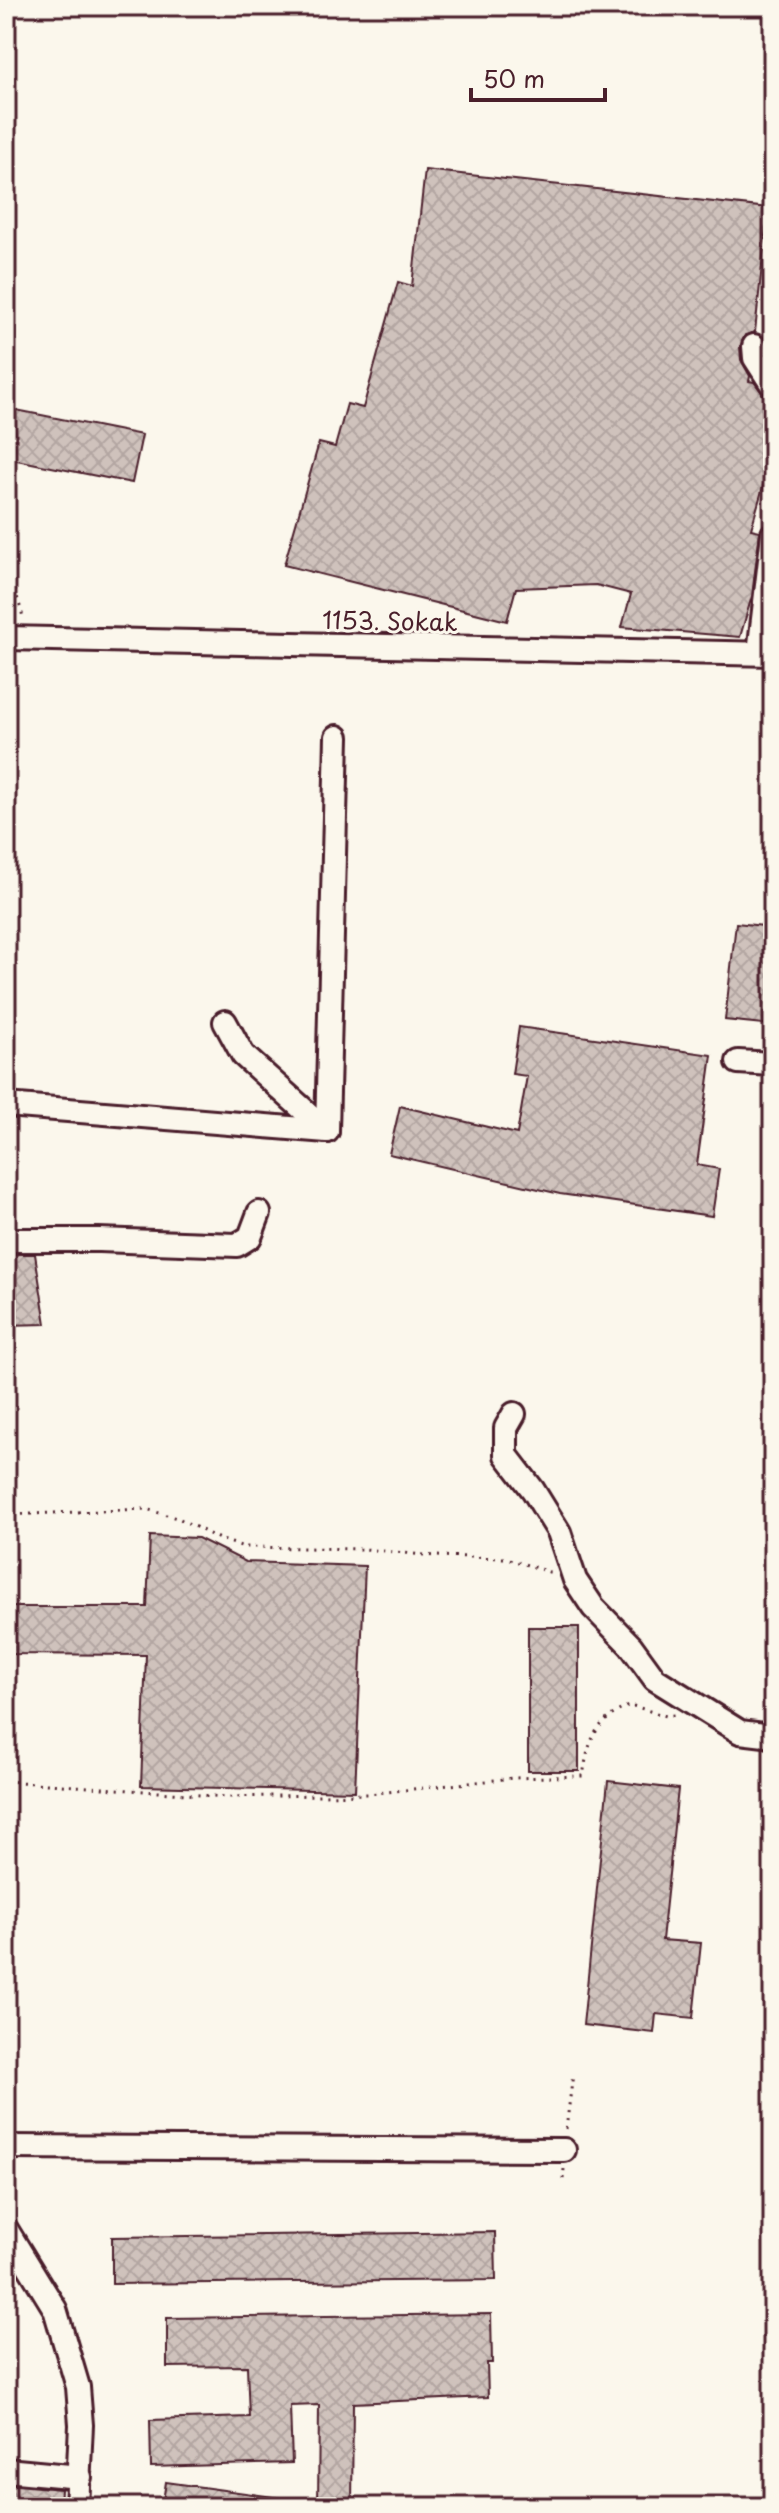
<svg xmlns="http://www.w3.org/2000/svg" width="779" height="2513" font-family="'Playpen Sans',sans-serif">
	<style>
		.building { fill: url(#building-cross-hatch); stroke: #4a1f2b; stroke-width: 2 }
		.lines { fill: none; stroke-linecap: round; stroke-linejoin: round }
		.minor-casing { stroke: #4a1f2b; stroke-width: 28 }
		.path { stroke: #4a1f2b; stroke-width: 3; stroke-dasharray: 2 6; stroke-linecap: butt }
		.minor { stroke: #fbf7ec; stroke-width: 22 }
		.labels { text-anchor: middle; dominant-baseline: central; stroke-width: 6; stroke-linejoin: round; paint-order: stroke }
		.street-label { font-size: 24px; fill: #4a1f2b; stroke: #fbf7ec }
	</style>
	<defs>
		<pattern id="building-cross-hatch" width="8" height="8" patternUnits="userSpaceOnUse" patternTransform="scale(2)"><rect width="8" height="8" fill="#cfc2bc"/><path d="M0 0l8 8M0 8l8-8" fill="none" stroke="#b3a6a2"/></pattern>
	</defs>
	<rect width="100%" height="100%" fill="#fbf7ec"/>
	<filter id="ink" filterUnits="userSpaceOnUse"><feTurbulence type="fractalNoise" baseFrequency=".0125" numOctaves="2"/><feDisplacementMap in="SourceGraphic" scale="16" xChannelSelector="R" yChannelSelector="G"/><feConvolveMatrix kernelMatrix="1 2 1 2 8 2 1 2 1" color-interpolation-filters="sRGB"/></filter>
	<g filter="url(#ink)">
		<g class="building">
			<path d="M425,170L768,208L755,332L745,335L740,347L741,360L750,376L749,381L754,382L766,398L773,400V452L751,529L760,531L752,596L740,637L622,627L631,594L596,585L516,588L507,621L284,565L319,443L335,447L347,404L363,408L398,282L412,286Z"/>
			<path d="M6,408L142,435L132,483L6,458Z"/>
			<path d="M736,923L773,927V1025L725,1020Z"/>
			<path d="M519,1027L712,1055L697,1165L719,1169L712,1216L560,1194L389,1154L400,1106L517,1134L527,1076L512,1074Z"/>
			<path d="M6,1254H35L46,1324L6,1325Z"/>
			<path d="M150,1536L198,1538L246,1562L365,1566L355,1791L141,1786L146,1655L6,1654V1607H147Z"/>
			<rect x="528" y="1627" width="51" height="144"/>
			<path d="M608,1781L678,1789L662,1940L701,1943L693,2018L656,2014L654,2033L583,2025Z"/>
			<path d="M495,2232L496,2280L112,2284V2237Z"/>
			<path d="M491,2314L492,2363H487L488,2397L353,2403L352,2507H318L319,2405L290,2406L292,2463L151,2467L150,2420L249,2417L247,2366L167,2367V2318Z"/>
			<path d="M166,2482L281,2498V2507H162Z"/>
			<path d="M6,2484L61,2489L60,2507H6Z"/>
		</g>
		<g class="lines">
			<defs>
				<g id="minor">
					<path d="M754,346L755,358L773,386"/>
					<path d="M6,638L773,654"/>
					<path d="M759,653L773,534"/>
					<path d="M225,1022L243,1055L327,1131"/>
					<path d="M738,1062L773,1064"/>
					<path d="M6,1105L327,1131L337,737"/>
					<path d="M6,1240H99L237,1245L250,1237L259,1213"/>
					<path d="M514,1414L506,1428V1455L533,1490L559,1532L575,1580L593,1607L631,1646L655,1679L740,1732L773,1736"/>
					<path d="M6,2147L564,2150"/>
					<path d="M6,2229L55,2309L78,2387L81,2425L77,2507"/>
					<path d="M6,2470L80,2477"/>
				</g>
			</defs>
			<use href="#minor" class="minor-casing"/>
			<g class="path">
				<path d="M6,149L13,130"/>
				<path d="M6,559L24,620"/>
				<path d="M6,1515L146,1509L180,1519L219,1539L244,1547L365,1549L434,1556L506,1558L552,1573"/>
				<path d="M6,1781L227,1797L368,1794L513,1778L583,1776C589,1739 594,1722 630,1705L666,1716L674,1715"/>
				<path d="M566,2129L573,2074"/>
				<path d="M563,2179L564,2169"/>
			</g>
			<use href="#minor" class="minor"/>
		</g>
	</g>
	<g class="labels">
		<g class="street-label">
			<text transform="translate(390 620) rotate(1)">1153. Sokak</text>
		</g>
	</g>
	<rect width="779" height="2513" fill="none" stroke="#fbf7ec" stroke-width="32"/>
	<rect x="16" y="16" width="747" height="2481" fill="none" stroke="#4a1f2b" stroke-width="3" filter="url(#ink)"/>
	<path d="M471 88v12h134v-12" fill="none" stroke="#4a1f2b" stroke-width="4"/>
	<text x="483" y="88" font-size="24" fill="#4a1f2b" stroke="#fbf7ec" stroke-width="6" paint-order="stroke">50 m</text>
</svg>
